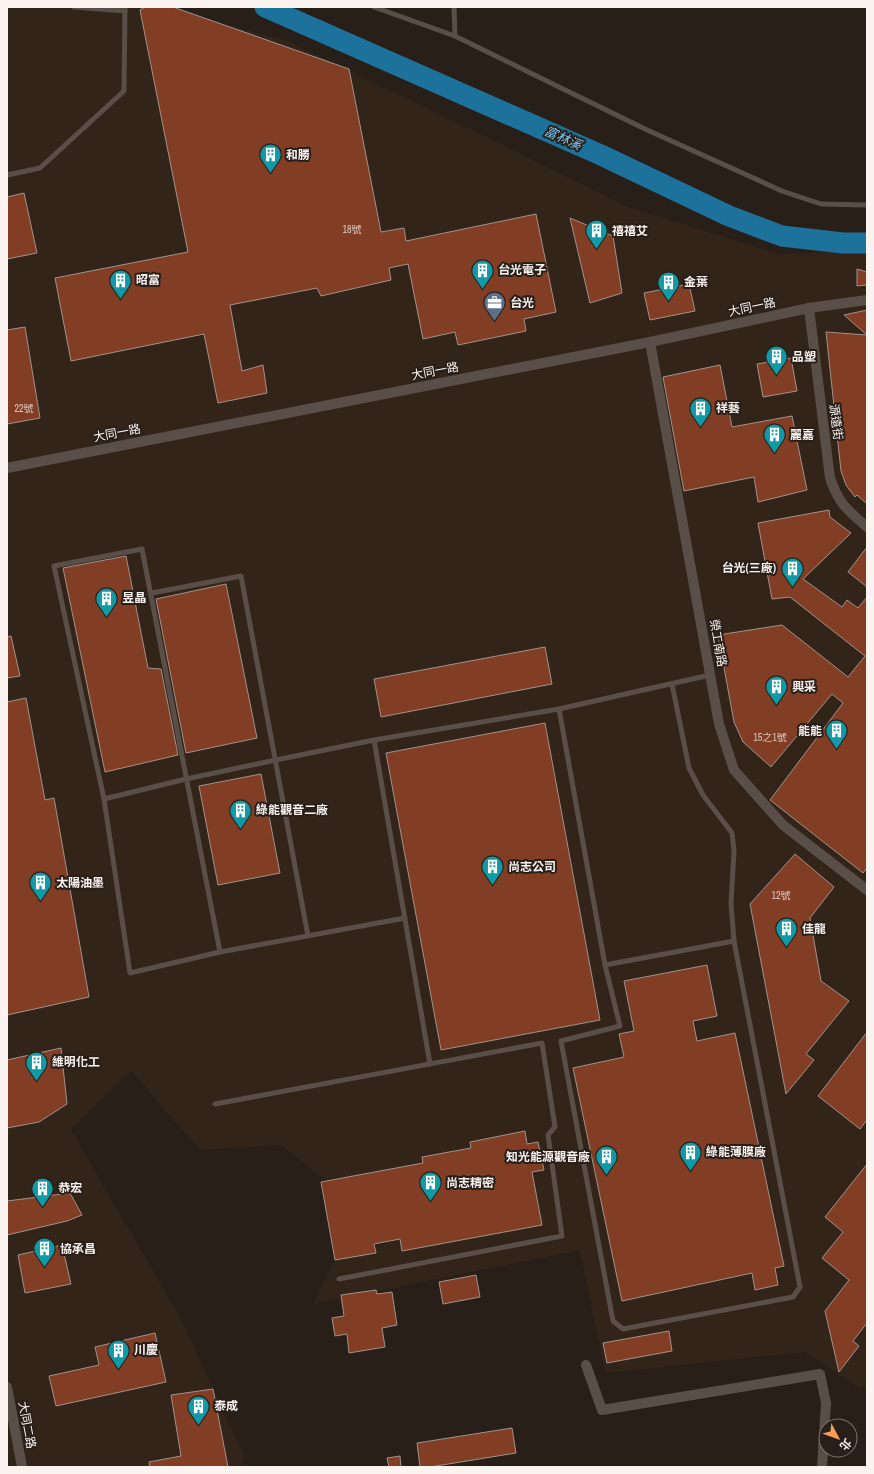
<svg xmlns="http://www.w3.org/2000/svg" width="874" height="1474" font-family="'Archivo Narrow','Noto Sans TC',sans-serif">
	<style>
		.built { fill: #33241a }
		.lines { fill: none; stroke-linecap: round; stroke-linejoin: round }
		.river { stroke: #1d729b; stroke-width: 21 }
		.building { fill: #813e24; stroke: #a1928d }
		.lane { stroke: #5a4f48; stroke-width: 5 }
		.street { stroke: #5a4f48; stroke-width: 10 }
		.labels { text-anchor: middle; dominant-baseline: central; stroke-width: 4; stroke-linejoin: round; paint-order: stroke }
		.number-label { font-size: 10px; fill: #dcc6bc }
		.poi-label { font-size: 12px; font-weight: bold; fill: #faf3ef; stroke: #281f19; text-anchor: start }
		.street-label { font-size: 12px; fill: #faf3ef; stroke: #281f19 }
		.water-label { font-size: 13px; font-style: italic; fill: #77c9f8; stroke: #281f19 }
	</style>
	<rect width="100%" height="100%" fill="#281f19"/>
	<path class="built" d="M7,7H164L290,42L631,208L778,254L867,250V1385L859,1388L805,1352L605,1373L580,1250L313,1304L335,1260L400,1239L281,1145L200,1150L131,1071L71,1130L181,1319L244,1455L240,1467H7Z"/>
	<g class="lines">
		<path class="river" d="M265,7L601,155L729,216L782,236L843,243H867"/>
	</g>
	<g class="building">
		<path d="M145,7H173L349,69L381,232L404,228L406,241L536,214L556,312L524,319L526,331L458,345L455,332L423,339L408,264L389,268L391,280L321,296L317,288L230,305L242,371L263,365L267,393L218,403L204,334L71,361L55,278L188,252L140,10Z"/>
		<path d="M24,193L37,253L7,259V197Z"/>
		<path d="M570,218L613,236L622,293L590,303Z"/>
		<path d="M857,269L867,272V285L857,286Z"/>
		<path d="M689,284L695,311L650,320L644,293Z"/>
		<path d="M867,310V335L844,315Z"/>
		<path d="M25,327L40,418L7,424V330Z"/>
		<path d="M826,332L867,335V504L857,495L855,497L846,485L841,471Z"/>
		<path d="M791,358L797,391L763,397L757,364Z"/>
		<path d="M720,365L732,427L792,416L807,490L758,502L754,477L684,491L663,377Z"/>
		<path d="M829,510L830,517L851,533L803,579L842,607L847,600L858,608L867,597V868L863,873L770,800L843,703L832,694L771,767L743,742L734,722L718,635L782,625L848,677L865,656L790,597L772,599L758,523Z"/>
		<path d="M867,547V587L848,572Z"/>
		<path d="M126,556L148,668L161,669L178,755L105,772L63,568Z"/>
		<path d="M226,584L257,738L186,753L156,599Z"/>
		<path d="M11,636L20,676L7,678V637Z"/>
		<path d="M545,647L552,684L381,717L374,679Z"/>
		<path d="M26,698L45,800L54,798L89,997L7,1015V702Z"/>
		<path d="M545,723L600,1020L441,1050L386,753Z"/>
		<path d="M261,774L280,873L218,885L199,786Z"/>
		<path d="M795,854L834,887L810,918L821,981L849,1001L806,1054L814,1060L786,1094L750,904Z"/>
		<path d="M707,965L717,1016L693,1021L697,1041L735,1033L784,1266L775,1268L778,1285L755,1290L752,1273L622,1301L573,1068L624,1057L619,1034L634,1031L624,981Z"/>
		<path d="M867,1032V1120L860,1129L818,1096Z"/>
		<path d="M61,1048L67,1104L39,1122L7,1128V1060Z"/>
		<path d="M525,1131L527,1144L538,1142L544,1170L532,1172L542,1225L402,1251L400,1239L374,1244L376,1253L335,1260L321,1182L423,1163L422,1157L471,1148L470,1142Z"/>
		<path d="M867,1164V1323L853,1341L859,1346L839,1372L825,1311L849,1280L822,1258L843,1232L825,1217Z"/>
		<path d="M70,1193L82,1215L67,1221L7,1235V1201Z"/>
		<path d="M62,1245L71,1284L25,1293L18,1255Z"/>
		<path d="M476,1275L480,1297L443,1304L439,1282Z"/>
		<path d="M376,1290L377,1294L392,1292L397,1325L382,1328L385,1347L349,1353L347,1334L335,1336L332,1318L344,1316L341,1295Z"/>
		<path d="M669,1331L672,1351L607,1363L603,1343Z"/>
		<path d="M155,1333L166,1382L56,1406L49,1376L99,1365L95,1347Z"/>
		<path d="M213,1389L228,1467H150L149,1462L181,1456L171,1395Z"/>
		<path d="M512,1428L516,1453L430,1467H420L417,1443Z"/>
		<path d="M400,1456L401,1467H389L387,1458Z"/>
	</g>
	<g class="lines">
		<g class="lane">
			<path d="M74,7L125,11"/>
			<path d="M374,7L455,36"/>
			<path d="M454,7L455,36L645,129L782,191L821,204L867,205"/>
			<path d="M7,175L40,168L124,91L125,7"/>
			<path d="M152,593L241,576L308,936"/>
			<path d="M559,709L605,965L620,1026L561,1041L613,1321L623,1329L793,1297L800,1287L734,941L731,903L734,851L732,833L703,795L689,768L672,684"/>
			<path d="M374,740L430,1064"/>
			<path d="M104,799L186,779L276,760L374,740L559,709L710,675"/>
			<path d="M220,952L142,549L54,566L104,799L130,973L220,952L405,918"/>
			<path d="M605,965L734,941"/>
			<path d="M215,1104L542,1043L555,1127L548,1135L562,1236L339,1279"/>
		</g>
		<g class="street">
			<path d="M809,308L830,478C839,504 847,510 867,527"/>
			<path d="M650,342L719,724L734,770L783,825L867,890"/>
			<path d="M7,468L650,342L809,308L867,300"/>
			<path d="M586,1365L602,1410L820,1374L826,1403L822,1467"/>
			<path d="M7,1387L22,1467"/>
		</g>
	</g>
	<defs>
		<symbol id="building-pin" viewBox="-11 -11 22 30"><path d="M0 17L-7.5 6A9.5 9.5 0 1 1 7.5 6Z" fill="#0f9aa8" stroke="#281f19"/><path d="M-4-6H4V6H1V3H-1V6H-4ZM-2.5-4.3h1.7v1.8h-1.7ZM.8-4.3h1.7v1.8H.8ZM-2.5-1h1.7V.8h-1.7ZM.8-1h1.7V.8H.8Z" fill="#fff"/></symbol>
		<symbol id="office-pin" viewBox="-11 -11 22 30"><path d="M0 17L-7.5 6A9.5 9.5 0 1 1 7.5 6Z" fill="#5c6f8a" stroke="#281f19"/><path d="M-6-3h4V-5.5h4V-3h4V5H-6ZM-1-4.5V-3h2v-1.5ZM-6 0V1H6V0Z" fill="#fff"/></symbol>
	</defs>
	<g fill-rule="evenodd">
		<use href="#building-pin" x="258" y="142" width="25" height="34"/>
		<use href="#building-pin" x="584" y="218" width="25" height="34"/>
		<use href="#building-pin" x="470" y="258" width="25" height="34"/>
		<use href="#building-pin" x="108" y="268" width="25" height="34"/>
		<use href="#building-pin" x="656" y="270" width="25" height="34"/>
		<use href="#office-pin" x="482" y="290" width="25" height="34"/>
		<use href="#building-pin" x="764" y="344" width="25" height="34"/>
		<use href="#building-pin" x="688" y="396" width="25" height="34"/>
		<use href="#building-pin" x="762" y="422" width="25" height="34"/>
		<use href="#building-pin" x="780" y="556" width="25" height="34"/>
		<use href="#building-pin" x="94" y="586" width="25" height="34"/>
		<use href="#building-pin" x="764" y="674" width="25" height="34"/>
		<use href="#building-pin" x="824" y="718" width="25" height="34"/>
		<use href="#building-pin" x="228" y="798" width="25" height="34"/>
		<use href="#building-pin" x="480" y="854" width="25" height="34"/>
		<use href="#building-pin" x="28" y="870" width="25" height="34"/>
		<use href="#building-pin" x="774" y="916" width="25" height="34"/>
		<use href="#building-pin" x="24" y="1050" width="25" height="34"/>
		<use href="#building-pin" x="678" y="1140" width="25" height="34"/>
		<use href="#building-pin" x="594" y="1144" width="25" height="34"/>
		<use href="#building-pin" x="418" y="1170" width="25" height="34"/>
		<use href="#building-pin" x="30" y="1176" width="25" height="34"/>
		<use href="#building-pin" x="32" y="1236" width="25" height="34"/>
		<use href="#building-pin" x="106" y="1338" width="25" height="34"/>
		<use href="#building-pin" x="186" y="1394" width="25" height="34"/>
	</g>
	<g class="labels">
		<g class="number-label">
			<text x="352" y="229">18號</text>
			<text x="24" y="408">22號</text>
			<text x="770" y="737">15之1號</text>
			<text x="781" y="895">12號</text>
		</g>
		<g class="poi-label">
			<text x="286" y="155">和勝</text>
			<text x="612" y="231">禧禧艾</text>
			<text x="498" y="270">台光電子</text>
			<text x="136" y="280">昭富</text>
			<text x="684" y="282">金葉</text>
			<text x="510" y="303">台光</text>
			<text x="792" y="357">品塑</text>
			<text x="716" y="408">祥藝</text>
			<text x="790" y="435">麗嘉</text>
			<text x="776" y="568" text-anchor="end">台光(三廠)</text>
			<text x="122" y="598">昱晶</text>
			<text x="792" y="687">興采</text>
			<text x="822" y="731" text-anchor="end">能能</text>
			<text x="256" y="810">綠能觀音二廠</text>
			<text x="508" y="867">尚志公司</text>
			<text x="56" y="883">太陽油墨</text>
			<text x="802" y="929">佳龍</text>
			<text x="52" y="1062">維明化工</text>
			<text x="706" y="1152">綠能薄膜廠</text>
			<text x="590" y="1157" text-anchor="end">知光能源觀音廠</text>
			<text x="446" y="1183">尚志精密</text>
			<text x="58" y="1188">恭宏</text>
			<text x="60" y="1249">協承昌</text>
			<text x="134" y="1350">川慶</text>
			<text x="214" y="1406">泰成</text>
		</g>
		<g class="street-label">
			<text transform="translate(752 307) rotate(-12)">大同一路</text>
			<text transform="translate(435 371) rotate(-11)">大同一路</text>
			<text transform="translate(836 422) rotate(83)">源遠街</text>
			<text transform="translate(117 433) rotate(-11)">大同一路</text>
			<text transform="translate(718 643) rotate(80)">榮工南路</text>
			<text transform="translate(27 1425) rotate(79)">大同二路</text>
		</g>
		<g class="water-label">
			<text transform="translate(563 138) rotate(24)">富林溪</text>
		</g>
	</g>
	<rect width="874" height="1474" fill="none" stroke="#faf3ef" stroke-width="16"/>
	<g transform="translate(838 1438) rotate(131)"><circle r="19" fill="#281f19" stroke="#7c746f"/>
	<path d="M0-3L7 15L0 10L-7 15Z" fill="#fe9b58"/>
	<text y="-6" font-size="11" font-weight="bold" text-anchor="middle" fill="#faf3ef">北</text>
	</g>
</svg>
